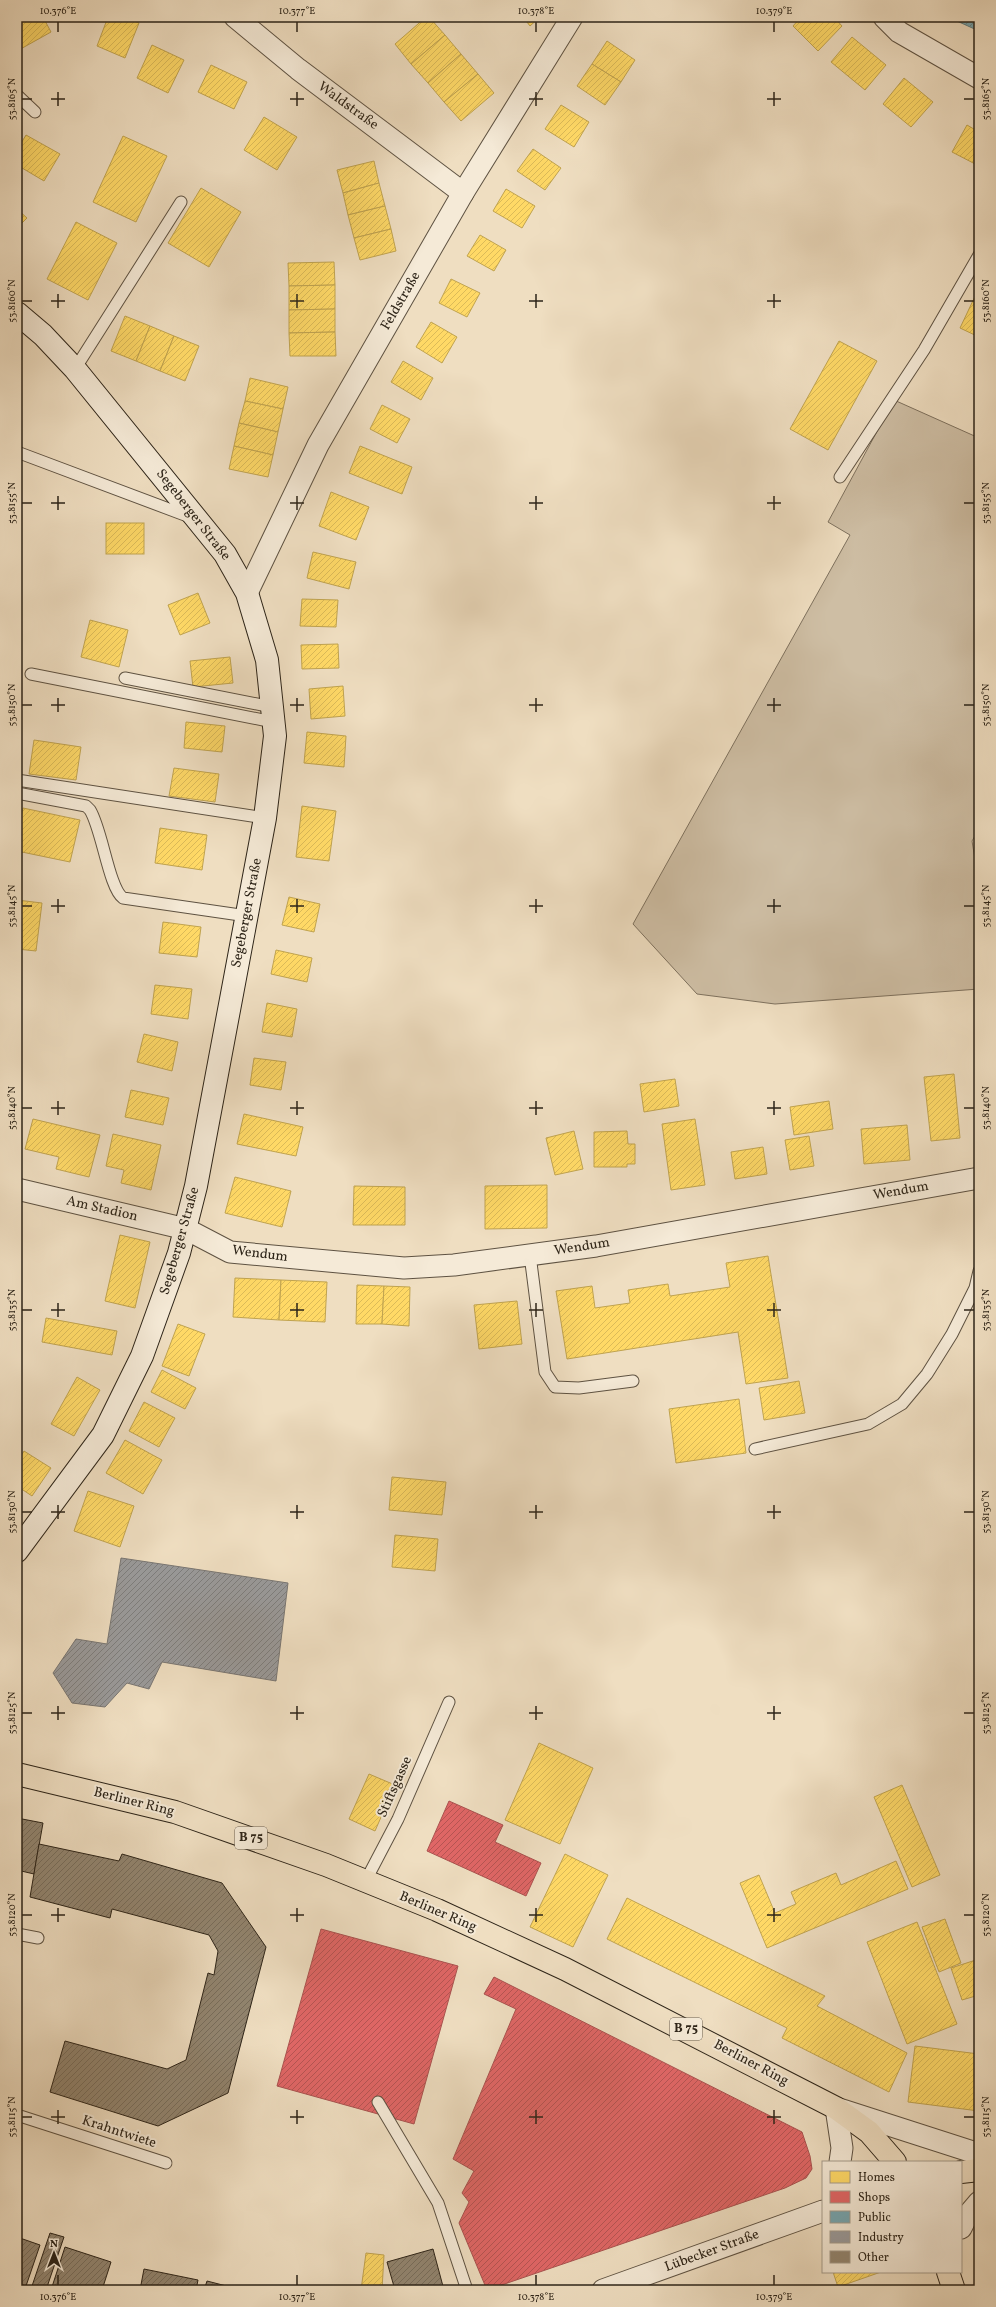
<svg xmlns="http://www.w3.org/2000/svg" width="996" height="2307" font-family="Vollkorn,serif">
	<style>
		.green { fill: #cebea4; stroke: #7e715e }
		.homes { fill: url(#homes-hatch); stroke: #c0a34f }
		.shops { fill: url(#shops-hatch); stroke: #aa524f }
		.public { fill: url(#public-hatch); stroke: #607e82 }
		.industry { fill: url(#industry-hatch); stroke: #797672 }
		.building { fill: url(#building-hatch); stroke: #2d2418 }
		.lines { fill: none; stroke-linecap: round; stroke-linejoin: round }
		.service-casing { stroke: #5e5242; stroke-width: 13 }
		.minor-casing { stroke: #5e5242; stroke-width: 23 }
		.secondary-casing { stroke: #2d2418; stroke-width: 24 }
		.primary-casing { stroke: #2d2418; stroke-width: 24 }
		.service { stroke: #f5ead7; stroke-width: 11 }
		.minor { stroke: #f5ead7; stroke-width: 21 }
		.secondary { stroke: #f5ead7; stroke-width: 22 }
		.primary { stroke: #efdec1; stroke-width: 22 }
		.ticks { fill: none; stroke: #2d2418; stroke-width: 1.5 }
		.labels { text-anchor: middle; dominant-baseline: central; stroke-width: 4; stroke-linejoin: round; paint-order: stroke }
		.shield { fill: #f5ead7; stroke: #695f51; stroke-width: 1 }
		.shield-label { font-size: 13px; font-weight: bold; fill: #2d2418 }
		.street-label { font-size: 14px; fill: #2d2418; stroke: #f5ead7 }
		.neatline { fill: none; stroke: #2d2418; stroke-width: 1.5 }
		.ticks-label { font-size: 10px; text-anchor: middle; fill: #2d2418 }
	</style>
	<defs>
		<pattern id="homes-hatch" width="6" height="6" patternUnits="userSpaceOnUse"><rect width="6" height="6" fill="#ffd966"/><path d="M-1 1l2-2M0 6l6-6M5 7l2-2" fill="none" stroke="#dbba58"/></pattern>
		<pattern id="shops-hatch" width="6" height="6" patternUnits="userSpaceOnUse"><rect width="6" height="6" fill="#e06666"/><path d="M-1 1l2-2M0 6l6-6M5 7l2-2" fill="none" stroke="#b65453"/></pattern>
		<pattern id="public-hatch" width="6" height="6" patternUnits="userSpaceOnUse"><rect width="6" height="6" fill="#76a5af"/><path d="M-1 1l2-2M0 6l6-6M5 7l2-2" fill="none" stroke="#61868d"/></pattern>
		<pattern id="industry-hatch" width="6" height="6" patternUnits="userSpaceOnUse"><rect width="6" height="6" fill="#999"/><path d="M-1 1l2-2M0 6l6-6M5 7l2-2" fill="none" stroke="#7d7d7c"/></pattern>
		<pattern id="building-hatch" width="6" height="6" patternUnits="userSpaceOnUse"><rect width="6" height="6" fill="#928570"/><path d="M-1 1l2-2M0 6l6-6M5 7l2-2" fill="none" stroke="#786d5b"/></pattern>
	</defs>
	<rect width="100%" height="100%" fill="#efdec1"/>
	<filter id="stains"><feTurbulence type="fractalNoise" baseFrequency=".005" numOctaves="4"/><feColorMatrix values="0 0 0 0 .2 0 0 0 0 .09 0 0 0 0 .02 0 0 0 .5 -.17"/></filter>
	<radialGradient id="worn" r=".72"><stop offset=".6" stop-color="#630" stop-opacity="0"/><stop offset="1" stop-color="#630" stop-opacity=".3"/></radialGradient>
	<path class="green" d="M894,400L979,438V829L972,841L979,883V989L775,1004L697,994L633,924L850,535L828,522Z"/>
	<g class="homes">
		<path d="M17,17H43L51,32L17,51Z"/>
		<path d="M108,17H124L139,23L125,58L97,46Z"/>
		<path d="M426,17H429L445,35L411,64L395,44Z"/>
		<path d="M523,17H540L530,26Z"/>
		<path d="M801,17H834L842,26L818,51L793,26Z"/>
		<path d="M445,35L461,54L428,83L411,64Z"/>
		<path d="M852,37L886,65L865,90L831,62Z"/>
		<path d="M607,41L635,60L621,82L592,64Z"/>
		<path d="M152,45L184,60L168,93L137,78Z"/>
		<path d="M461,54L478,74L444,102L428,83Z"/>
		<path d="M592,64L621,82L605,105L577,86Z"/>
		<path d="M211,65L247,82L234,109L198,92Z"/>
		<path d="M478,74L494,93L461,121L444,102Z"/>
		<path d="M904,78L933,102L911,127L883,104Z"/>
		<path d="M561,105L589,122L574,147L545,129Z"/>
		<path d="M264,117L297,137L277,170L244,150Z"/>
		<path d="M967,125L979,132V166L952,152Z"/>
		<path d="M26,135L60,154L44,181L17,165V150Z"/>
		<path d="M123,136L167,156L136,222L93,202Z"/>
		<path d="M533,149L561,168L545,190L517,171Z"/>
		<path d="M374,161L379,183L343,193L337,170Z"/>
		<path d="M379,183L385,206L348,215L343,193Z"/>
		<path d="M201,188L241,212L209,267L168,243Z"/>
		<path d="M506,189L535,206L522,228L493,211Z"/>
		<path d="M385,206L391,229L354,238L348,215Z"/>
		<path d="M17,209L27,218L17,228Z"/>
		<path d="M76,222L117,243L88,300L47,279Z"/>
		<path d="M391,229L396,251L360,260L354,238Z"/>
		<path d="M480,235L506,250L494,271L467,256Z"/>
		<path d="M334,262L335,285L289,286L288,263Z"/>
		<path d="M451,279L480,293L467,317L439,303Z"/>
		<path d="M335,285V309L289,310V286Z"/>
		<path d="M978,290H979V337L960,328Z"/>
		<path d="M335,309V332L289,333V310Z"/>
		<path d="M125,316L150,326L136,361L111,351Z"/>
		<path d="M431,322L457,337L442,363L416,347Z"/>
		<path d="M150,326L174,336L160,371L136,361Z"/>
		<path d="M335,332L336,356H290L289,333Z"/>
		<path d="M174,336L199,346L185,381L160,371Z"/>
		<path d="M839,341L877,361L828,450L790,429Z"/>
		<path d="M403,361L433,378L421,400L391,382Z"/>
		<path d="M250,378L288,387L283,409L245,401Z"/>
		<path d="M245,401L283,409L278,432L239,423Z"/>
		<path d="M382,405L410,419L397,443L370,429Z"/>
		<path d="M239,423L278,432L273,455L234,446Z"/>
		<path d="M234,446L273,455L268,477L229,469Z"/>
		<path d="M360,446L412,467L402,494L349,473Z"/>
		<path d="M331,492L369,507L356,540L319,526Z"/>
		<rect x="106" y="523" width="38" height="31"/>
		<path d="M313,552L356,562L349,589L307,578Z"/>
		<path d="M198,593L210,623L180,635L168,605Z"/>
		<path d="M302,599L338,600L336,627L300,626Z"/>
		<path d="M90,620L128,630L119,667L81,657Z"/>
		<path d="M338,644L339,668L302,669L301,645Z"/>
		<path d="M230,657L233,683L193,687L190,661Z"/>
		<path d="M343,686L345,716L311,719L309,689Z"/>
		<path d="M186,722L225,726L222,752L184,748Z"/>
		<path d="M307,732L346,736L344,767L304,763Z"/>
		<path d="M34,740L81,747L76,780L29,774Z"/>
		<path d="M174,768L219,774L215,802L169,796Z"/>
		<path d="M302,806L336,811L329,861L296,857Z"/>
		<path d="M23,808L80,820L70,862L17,851V836Z"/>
		<path d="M160,828L207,835L202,870L155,863Z"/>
		<path d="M289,897L320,904L314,932L282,925Z"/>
		<path d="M17,900L42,903L36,951L17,949Z"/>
		<path d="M163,922L201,927L197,957L159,953Z"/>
		<path d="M276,950L312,958L307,982L271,974Z"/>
		<path d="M155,985L192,989L188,1019L151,1014Z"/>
		<path d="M267,1003L297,1009L292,1037L262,1032Z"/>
		<path d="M144,1034L178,1042L172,1071L137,1062Z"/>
		<path d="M254,1058L286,1062L281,1090L250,1085Z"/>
		<path d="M954,1074L960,1138L931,1141L924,1077Z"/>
		<path d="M675,1079L679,1106L644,1112L640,1084Z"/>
		<path d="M131,1090L169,1098L163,1125L125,1117Z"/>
		<path d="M829,1101L833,1129L794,1135L790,1107Z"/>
		<path d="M244,1114L303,1127L296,1156L237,1144Z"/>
		<path d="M33,1119L100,1135L89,1177L56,1169L59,1157L25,1149Z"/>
		<path d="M695,1119L705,1185L671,1190L662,1124Z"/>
		<path d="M907,1125L910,1160L864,1164L861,1129Z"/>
		<path d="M574,1131L583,1169L555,1175L546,1138Z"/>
		<path d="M627,1131L628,1144H635V1164H627V1167H594V1132Z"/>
		<path d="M113,1134L161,1145L151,1190L121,1183L124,1170L106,1166Z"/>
		<path d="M809,1136L814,1166L790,1170L785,1140Z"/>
		<path d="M763,1147L767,1174L735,1179L731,1152Z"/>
		<path d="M235,1177L291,1191L282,1227L225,1213Z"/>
		<path d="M547,1185V1228L485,1229V1186Z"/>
		<path d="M354,1186L405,1187V1225H353Z"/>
		<path d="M120,1235L150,1242L135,1308L105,1301Z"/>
		<path d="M768,1256L788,1378L746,1384L738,1332L567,1359L556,1291L592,1286L595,1308L630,1303L628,1290L668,1284L670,1296L730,1287L726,1263Z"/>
		<path d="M235,1278L281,1280L279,1320L233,1317Z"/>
		<path d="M281,1280L327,1282L325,1322L279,1320Z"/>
		<path d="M357,1285L384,1286L382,1324H356Z"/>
		<path d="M384,1286L410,1287L409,1326L382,1324Z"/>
		<path d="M517,1301L522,1344L479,1349L474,1305Z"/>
		<path d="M46,1318L117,1331L112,1355L42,1342Z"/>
		<path d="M178,1324L205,1334L189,1376L162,1366Z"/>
		<path d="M162,1370L196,1388L185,1409L151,1392Z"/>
		<path d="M77,1377L100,1390L74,1436L51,1424Z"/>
		<path d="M799,1381L805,1413L764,1420L759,1388Z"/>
		<path d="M739,1399L746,1453L676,1463L669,1409Z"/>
		<path d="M144,1402L175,1418L159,1447L129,1431Z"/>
		<path d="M125,1440L162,1460L143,1494L106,1473Z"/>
		<path d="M24,1451L51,1468L32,1496L17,1486V1462Z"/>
		<path d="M392,1477L446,1482L442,1515L389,1510Z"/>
		<path d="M88,1491L134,1506L120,1547L74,1531Z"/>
		<path d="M395,1535L438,1539L435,1571L392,1567Z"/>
		<path d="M539,1743L593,1768L560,1844L505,1820Z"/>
		<path d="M369,1774L395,1785L375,1831L349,1819Z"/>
		<path d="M902,1785L940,1875L912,1887L874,1797Z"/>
		<path d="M565,1854L608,1875L573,1947L530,1927Z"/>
		<path d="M896,1861L908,1889L767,1948L740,1883L759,1875L775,1913L796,1904L791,1892L836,1873L841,1885Z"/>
		<path d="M627,1898L825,1996L817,2006L907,2053L889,2092L782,2038L787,2028L607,1939Z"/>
		<path d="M945,1919L961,1963L939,1972L922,1927Z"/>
		<path d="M917,1922L957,2024L907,2044L867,1942Z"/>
		<path d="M979,1959V1995L962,2000L951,1968Z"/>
		<path d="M915,2046L979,2054V2111L908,2102Z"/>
		<path d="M366,2253L384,2255L382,2290H361Z"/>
		<path d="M833,2272H881L838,2287Z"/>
	</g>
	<g class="shops">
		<path d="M449,1801L503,1825L495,1842L541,1863L526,1896L427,1851Z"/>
		<path d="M321,1929L458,1966L414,2124L277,2086Z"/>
		<path d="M494,1977L802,2132L810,2156L812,2169L806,2178L785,2188L487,2290L459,2223L469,2202L462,2193L474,2171L453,2159L516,2009L484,1994Z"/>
	</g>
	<path class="public" d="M948,17H979V31Z"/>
	<path class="industry" d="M121,1558L288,1583L276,1681L162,1662L149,1689L127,1683L105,1707L72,1703L53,1673L76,1639L107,1644Z"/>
	<g class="building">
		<path d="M17,1818L43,1823L34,1874L17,1870Z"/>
		<path d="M39,1844L119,1861L122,1854L222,1883L266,1947L228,2093L158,2126L50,2092L65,2041L167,2069L186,2060L208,1973L214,1975L218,1951L209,1935L112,1909L110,1918L30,1897Z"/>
		<path d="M50,2233L64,2237L46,2290H43L32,2286Z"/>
		<path d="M17,2237L40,2245L26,2286L17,2283Z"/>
		<path d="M65,2247L111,2262L102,2290H51Z"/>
		<path d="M433,2249L444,2290H395L387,2262Z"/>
		<path d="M144,2269L198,2280L196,2290H140Z"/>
		<path d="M207,2281L242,2290H204Z"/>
	</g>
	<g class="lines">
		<defs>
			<g id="service">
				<path d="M17,95L35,112"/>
				<path d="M75,369L181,202"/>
				<path d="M17,452L190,517"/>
				<path d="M840,477L924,350L979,255"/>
				<path d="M31,674L273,722"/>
				<path d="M125,678L272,707"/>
				<path d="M17,780L265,818"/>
				<path d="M17,793L86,806L90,810C102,829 109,888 123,898L247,916"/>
				<path d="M530,1255L545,1372L555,1387L579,1388L633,1381"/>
				<path d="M755,1449L868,1424L902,1404L927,1374L952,1334L975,1288L979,1271"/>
				<path d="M365,1882L398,1819L449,1702"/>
				<path d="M17,1934L38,1938"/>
				<path d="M378,2102L438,2203L467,2290"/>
				<path d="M17,2115L166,2163"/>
			</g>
			<g id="minor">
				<path d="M235,17L298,69L463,193"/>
				<path d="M884,17L899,32L979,78"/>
				<path d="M247,593L318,445L463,193L572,17"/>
				<path d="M17,1189L186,1229L230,1252L404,1268L454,1265L596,1246L979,1178"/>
				<path d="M840,2162L842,2148L836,2108L979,2154"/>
				<path d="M961,2228L967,2216L979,2202"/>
				<path d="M603,2290L823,2211"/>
			</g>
			<path id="secondary" d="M17,313L43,335L75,369L225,554L247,593L267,660L275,736L265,818L196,1186L179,1253L142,1356L103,1435L17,1551"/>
			<g id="primary">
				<path d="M17,1774L175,1812L326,1865L437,1910L565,1969L836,2108L869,2132L895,2162"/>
				<path d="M961,2172L979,2170"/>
				<path d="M948,2272L954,2290"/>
			</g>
		</defs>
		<use href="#service" class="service-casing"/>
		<use href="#minor" class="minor-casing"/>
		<use href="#secondary" class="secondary-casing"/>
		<use href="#primary" class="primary-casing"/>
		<use href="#service" class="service"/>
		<use href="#minor" class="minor"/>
		<use href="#secondary" class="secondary"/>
		<use href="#primary" class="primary"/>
	</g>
	<path class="ticks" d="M58,22V32M297,22V32M536,22V32M774,22V32M58,92V106M297,92V106M536,92V106M774,92V106M22,99H32M51,99H65M290,99H304M529,99H543M767,99H781M964,99H974M58,294V308M297,294V308M536,294V308M774,294V308M22,301H32M51,301H65M290,301H304M529,301H543M767,301H781M964,301H974M58,496V510M297,496V510M536,496V510M774,496V510M22,503H32M51,503H65M290,503H304M529,503H543M767,503H781M964,503H974M58,698V712M297,698V712M536,698V712M774,698V712M22,705H32M51,705H65M290,705H304M529,705H543M767,705H781M964,705H974M58,899V913M297,899V913M536,899V913M774,899V913M22,906H32M51,906H65M290,906H304M529,906H543M767,906H781M964,906H974M58,1101V1115M297,1101V1115M536,1101V1115M774,1101V1115M22,1108H32M51,1108H65M290,1108H304M529,1108H543M767,1108H781M964,1108H974M58,1303V1317M297,1303V1317M536,1303V1317M774,1303V1317M22,1310H32M51,1310H65M290,1310H304M529,1310H543M767,1310H781M964,1310H974M58,1505V1519M297,1505V1519M536,1505V1519M774,1505V1519M22,1512H32M51,1512H65M290,1512H304M529,1512H543M767,1512H781M964,1512H974M58,1706V1720M297,1706V1720M536,1706V1720M774,1706V1720M22,1713H32M51,1713H65M290,1713H304M529,1713H543M767,1713H781M964,1713H974M58,1908V1922M297,1908V1922M536,1908V1922M774,1908V1922M22,1915H32M51,1915H65M290,1915H304M529,1915H543M767,1915H781M964,1915H974M58,2110V2124M297,2110V2124M536,2110V2124M774,2110V2124M22,2117H32M51,2117H65M290,2117H304M529,2117H543M767,2117H781M964,2117H974M58,2275V2285M297,2275V2285M536,2275V2285M774,2275V2285"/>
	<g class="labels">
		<g class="shield">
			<rect x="235" y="1827" width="32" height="22" rx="3"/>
			<rect x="670" y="2018" width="32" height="22" rx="3"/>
		</g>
		<g class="shield-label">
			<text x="251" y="1838">B 75</text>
			<text x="686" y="2029">B 75</text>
		</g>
		<g class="street-label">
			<text transform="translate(348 106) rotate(36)">Waldstraße</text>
			<text transform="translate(401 301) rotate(-60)">Feldstraße</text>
			<text transform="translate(193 515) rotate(52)">Segeberger Straße</text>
			<text transform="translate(247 913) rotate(-79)">Segeberger Straße</text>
			<text transform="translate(901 1191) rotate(-10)">Wendum</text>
			<text transform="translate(102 1209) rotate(13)">Am Stadion</text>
			<text transform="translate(180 1241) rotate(-74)">Segeberger Straße</text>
			<text transform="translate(582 1247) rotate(-9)">Wendum</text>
			<text transform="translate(260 1254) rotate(7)">Wendum</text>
			<text transform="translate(395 1787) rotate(-66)">Stiftsgasse</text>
			<text transform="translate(134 1802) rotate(14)">Berliner Ring</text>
			<text transform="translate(438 1912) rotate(23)">Berliner Ring</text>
			<text transform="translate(751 2063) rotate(28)">Berliner Ring</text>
			<text transform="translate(119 2132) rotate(18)">Krahntwiete</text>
			<text transform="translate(712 2251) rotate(-20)">Lübecker Straße</text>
		</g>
	</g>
	<rect width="996" height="2307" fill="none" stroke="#efdec1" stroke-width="44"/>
	<rect x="822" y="2161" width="140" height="112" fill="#f5ead7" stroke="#a59b8b"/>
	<rect x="830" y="2171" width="20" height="12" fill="#ffd966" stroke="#a59b8b"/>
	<text x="858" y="2181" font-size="12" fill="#2d2418">Homes</text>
	<rect x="830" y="2191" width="20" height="12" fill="#e06666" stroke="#a59b8b"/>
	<text x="858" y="2201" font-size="12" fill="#2d2418">Shops</text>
	<rect x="830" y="2211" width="20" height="12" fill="#76a5af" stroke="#a59b8b"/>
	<text x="858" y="2221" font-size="12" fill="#2d2418">Public</text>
	<rect x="830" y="2231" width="20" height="12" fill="#999999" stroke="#a59b8b"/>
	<text x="858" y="2241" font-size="12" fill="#2d2418">Industry</text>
	<rect x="830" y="2251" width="20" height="12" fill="#928570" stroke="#a59b8b"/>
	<text x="858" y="2261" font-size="12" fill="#2d2418">Other</text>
	<g transform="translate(54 2253)" stroke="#f5ead7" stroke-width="3" paint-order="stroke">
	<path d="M0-3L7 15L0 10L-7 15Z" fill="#2d2418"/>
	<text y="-6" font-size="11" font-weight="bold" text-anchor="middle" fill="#2d2418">N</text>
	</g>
	<rect x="22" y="22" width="952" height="2263" class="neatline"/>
	<g class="ticks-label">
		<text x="58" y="14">10.376°E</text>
		<text x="297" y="14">10.377°E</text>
		<text x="536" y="14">10.378°E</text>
		<text x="774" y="14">10.379°E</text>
		<text transform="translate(11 99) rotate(-90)" y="4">53.8165°N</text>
		<text transform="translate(985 99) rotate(-90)" y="4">53.8165°N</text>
		<text transform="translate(11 301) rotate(-90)" y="4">53.8160°N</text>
		<text transform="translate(985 301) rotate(-90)" y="4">53.8160°N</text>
		<text transform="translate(11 503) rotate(-90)" y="4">53.8155°N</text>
		<text transform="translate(985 503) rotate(-90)" y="4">53.8155°N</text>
		<text transform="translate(11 705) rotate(-90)" y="4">53.8150°N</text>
		<text transform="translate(985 705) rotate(-90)" y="4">53.8150°N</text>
		<text transform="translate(11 906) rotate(-90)" y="4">53.8145°N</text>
		<text transform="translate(985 906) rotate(-90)" y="4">53.8145°N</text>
		<text transform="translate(11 1108) rotate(-90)" y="4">53.8140°N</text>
		<text transform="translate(985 1108) rotate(-90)" y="4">53.8140°N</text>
		<text transform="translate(11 1310) rotate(-90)" y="4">53.8135°N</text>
		<text transform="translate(985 1310) rotate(-90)" y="4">53.8135°N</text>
		<text transform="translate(11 1512) rotate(-90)" y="4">53.8130°N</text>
		<text transform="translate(985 1512) rotate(-90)" y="4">53.8130°N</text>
		<text transform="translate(11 1713) rotate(-90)" y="4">53.8125°N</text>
		<text transform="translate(985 1713) rotate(-90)" y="4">53.8125°N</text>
		<text transform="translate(11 1915) rotate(-90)" y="4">53.8120°N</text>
		<text transform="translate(985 1915) rotate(-90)" y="4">53.8120°N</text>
		<text transform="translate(11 2117) rotate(-90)" y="4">53.8115°N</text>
		<text transform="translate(985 2117) rotate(-90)" y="4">53.8115°N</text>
		<text x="58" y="2300">10.376°E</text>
		<text x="297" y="2300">10.377°E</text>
		<text x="536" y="2300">10.378°E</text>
		<text x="774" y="2300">10.379°E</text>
	</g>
	<rect width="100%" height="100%" filter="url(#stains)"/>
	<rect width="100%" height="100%" fill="url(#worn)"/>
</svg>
